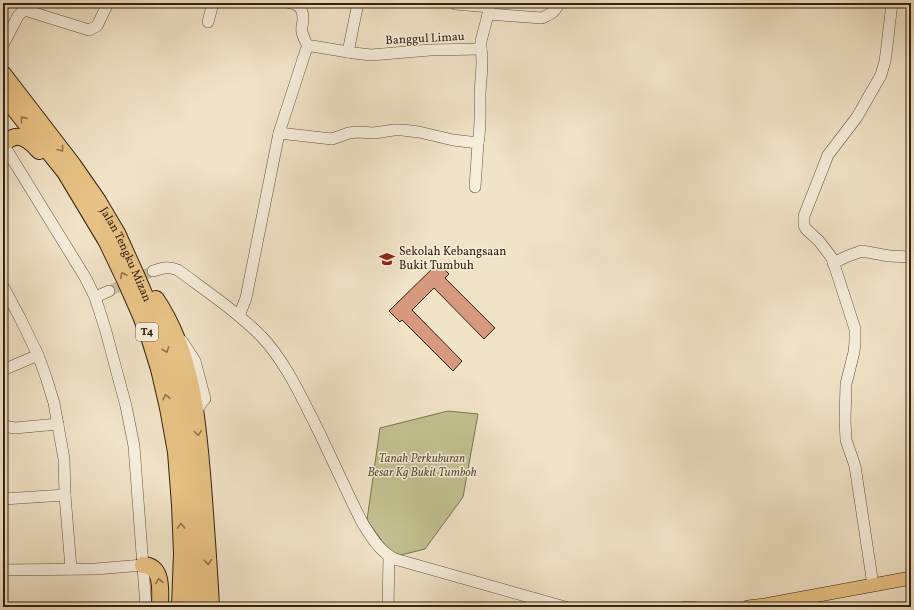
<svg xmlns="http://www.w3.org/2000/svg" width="914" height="610" font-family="Vollkorn,serif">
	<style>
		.green { fill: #c2c191; stroke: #7c7250 }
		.building { fill: #d7997d; stroke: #35220f }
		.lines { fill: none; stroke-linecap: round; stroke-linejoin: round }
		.minor-tunnel { stroke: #cbbca2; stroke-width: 11; stroke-dasharray: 11 5.5; stroke-linecap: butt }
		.minor-casing { stroke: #64523d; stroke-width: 12 }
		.major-casing { stroke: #35220f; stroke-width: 14 }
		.highway-casing { stroke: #35220f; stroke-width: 18 }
		.minor { stroke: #f6eddb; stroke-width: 11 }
		.major { stroke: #e8c284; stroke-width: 13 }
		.highway { stroke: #e8c284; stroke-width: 16 }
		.oneway { stroke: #8e724a }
		.labels { text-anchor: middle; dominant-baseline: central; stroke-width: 3; stroke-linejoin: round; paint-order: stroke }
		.shield { fill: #f6eddb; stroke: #6f5f4c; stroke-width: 1 }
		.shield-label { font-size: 11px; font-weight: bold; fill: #35220f }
		.street-label { font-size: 12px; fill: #35220f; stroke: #f6eddb }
		.poi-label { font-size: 12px; fill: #35220f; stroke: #f6eddb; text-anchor: start }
		.park-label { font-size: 12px; font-style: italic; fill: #5f5236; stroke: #f6eddb }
	</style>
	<rect width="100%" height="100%" fill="#f1e3c7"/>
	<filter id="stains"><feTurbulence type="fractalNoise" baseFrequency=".005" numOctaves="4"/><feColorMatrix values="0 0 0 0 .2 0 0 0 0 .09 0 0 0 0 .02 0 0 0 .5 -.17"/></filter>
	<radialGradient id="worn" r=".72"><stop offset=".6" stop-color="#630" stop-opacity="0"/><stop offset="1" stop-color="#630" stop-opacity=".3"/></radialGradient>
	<path class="green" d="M448,411L478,414L463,497L425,549L401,555L389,551L367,520L380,428Z"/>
	<path class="building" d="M438,263L449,274L445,278L495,328L484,339L434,288L412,310L462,361L453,371L402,320L400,322L389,311Z"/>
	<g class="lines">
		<path class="minor-tunnel" d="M109,291L153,271"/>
		<defs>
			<g id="minor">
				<path d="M290,3C299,5 303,8 303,19C303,23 301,27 302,32C303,37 306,42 308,47"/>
				<path d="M455,4L490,7"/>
				<path d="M488,14L542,18C551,14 555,12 559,3"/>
				<path d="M208,22L213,3"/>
				<path d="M3,45L18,16L24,10L31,12L89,30L97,26L108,3"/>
				<path d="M348,52L358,3"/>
				<path d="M279,133L332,139L349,133L357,132L374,133L394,130H402L419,132L453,140L478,143L475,187"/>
				<path d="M478,143C481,128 480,112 480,96C480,80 484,65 481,49"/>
				<path d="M3,144L85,277L95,297L105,328L126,406L134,446L146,607"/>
				<path d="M833,263L848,256L862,251L889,256L911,257"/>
				<path d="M153,271C163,268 168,266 178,270C206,291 236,311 261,336C282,358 296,386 309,412C328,449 344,487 363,524C370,535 379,550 390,556C393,559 398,560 402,561L565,607"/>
				<path d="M3,286L20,318L38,355L46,377L54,403L64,459L65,495L71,569"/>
				<path d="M95,297L109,291"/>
				<path d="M239,316L246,298L279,133L306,50L308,47L312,46L354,53L371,55L430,50L481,49V41L491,3"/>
				<path d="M182,341L195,361L205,399L202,402L195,414"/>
				<path d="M3,370L38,355"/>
				<path d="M3,425L9,427L15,428L58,424"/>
				<path d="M3,499L65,495"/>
				<path d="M3,570L96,569L143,565"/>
				<path d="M873,585L855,466L846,440L845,420L846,384L854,352L855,342V329L832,258L819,241L806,229L804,225V216L828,155L857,117L881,75L885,61L887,46L892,3"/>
				<path d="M388,607L389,556"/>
				<path d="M685,607H694"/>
			</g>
			<path id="major" d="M748,607L765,605L911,578"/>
			<g id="highway">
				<path id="s1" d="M3,74L73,165L98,201L117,233L136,275L158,326L170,361L178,393L185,429L190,477L196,607"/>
				<path d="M3,95L65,172L107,242L126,282L141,316L150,340L159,369L168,408L176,452L180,505L182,553L180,607"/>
				<path d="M3,142C7,141 11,138 15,137C24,135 34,145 39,151"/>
				<path d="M156,299C193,354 198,422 203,486C206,526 209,567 211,607"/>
				<path d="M143,565C164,566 160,592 160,607"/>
			</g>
		</defs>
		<use href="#minor" class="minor-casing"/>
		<use href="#major" class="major-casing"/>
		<use href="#highway" class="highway-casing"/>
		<use href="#minor" class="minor"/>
		<use href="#major" class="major"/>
		<use href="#highway" class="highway"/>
	</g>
	<defs><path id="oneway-chevron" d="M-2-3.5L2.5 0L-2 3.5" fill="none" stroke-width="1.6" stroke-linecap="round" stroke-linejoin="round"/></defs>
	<g class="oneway">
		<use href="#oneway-chevron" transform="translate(23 119) rotate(-129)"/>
		<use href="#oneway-chevron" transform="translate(61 149) rotate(53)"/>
		<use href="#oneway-chevron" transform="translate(123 275) rotate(-116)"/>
		<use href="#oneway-chevron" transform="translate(166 350) rotate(71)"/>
		<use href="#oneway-chevron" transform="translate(166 397) rotate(-103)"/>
		<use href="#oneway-chevron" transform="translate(198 433) rotate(83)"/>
		<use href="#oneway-chevron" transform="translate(181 526) rotate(-92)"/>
		<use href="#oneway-chevron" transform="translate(208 562) rotate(86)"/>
		<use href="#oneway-chevron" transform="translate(159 581) rotate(-99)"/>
	</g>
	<defs>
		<symbol id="school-bare" viewBox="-9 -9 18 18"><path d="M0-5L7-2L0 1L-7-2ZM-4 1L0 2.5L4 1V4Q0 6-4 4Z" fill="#8f2418" stroke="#f6eddb" stroke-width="2.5" paint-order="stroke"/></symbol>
	</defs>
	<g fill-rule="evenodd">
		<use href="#school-bare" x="376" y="248" width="22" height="22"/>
	</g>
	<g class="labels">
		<rect class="shield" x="136" y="323" width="22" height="18" rx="3"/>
		<g class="shield-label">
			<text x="147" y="332">T4</text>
		</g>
		<g class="street-label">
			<text transform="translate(425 39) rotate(-3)">Banggul Limau</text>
			<text stroke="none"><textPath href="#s1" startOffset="219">Jalan Tengku Mizan</textPath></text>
		</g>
		<g class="poi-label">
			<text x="399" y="252">Sekolah Kebangsaan<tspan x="399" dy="14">Bukit Tumbuh</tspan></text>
		</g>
		<g class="park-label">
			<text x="422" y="459">Tanah Perkuburan<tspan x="422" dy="14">Besar Kg Bukit Tumboh</tspan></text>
		</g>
	</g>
	<rect width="914" height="610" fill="none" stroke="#f1e3c7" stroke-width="16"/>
	<rect x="4" y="4" width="906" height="602" fill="none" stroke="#35220f" stroke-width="2"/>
	<rect x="8" y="8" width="898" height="594" fill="none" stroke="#35220f"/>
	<rect width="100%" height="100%" filter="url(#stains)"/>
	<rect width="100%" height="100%" fill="url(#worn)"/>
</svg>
